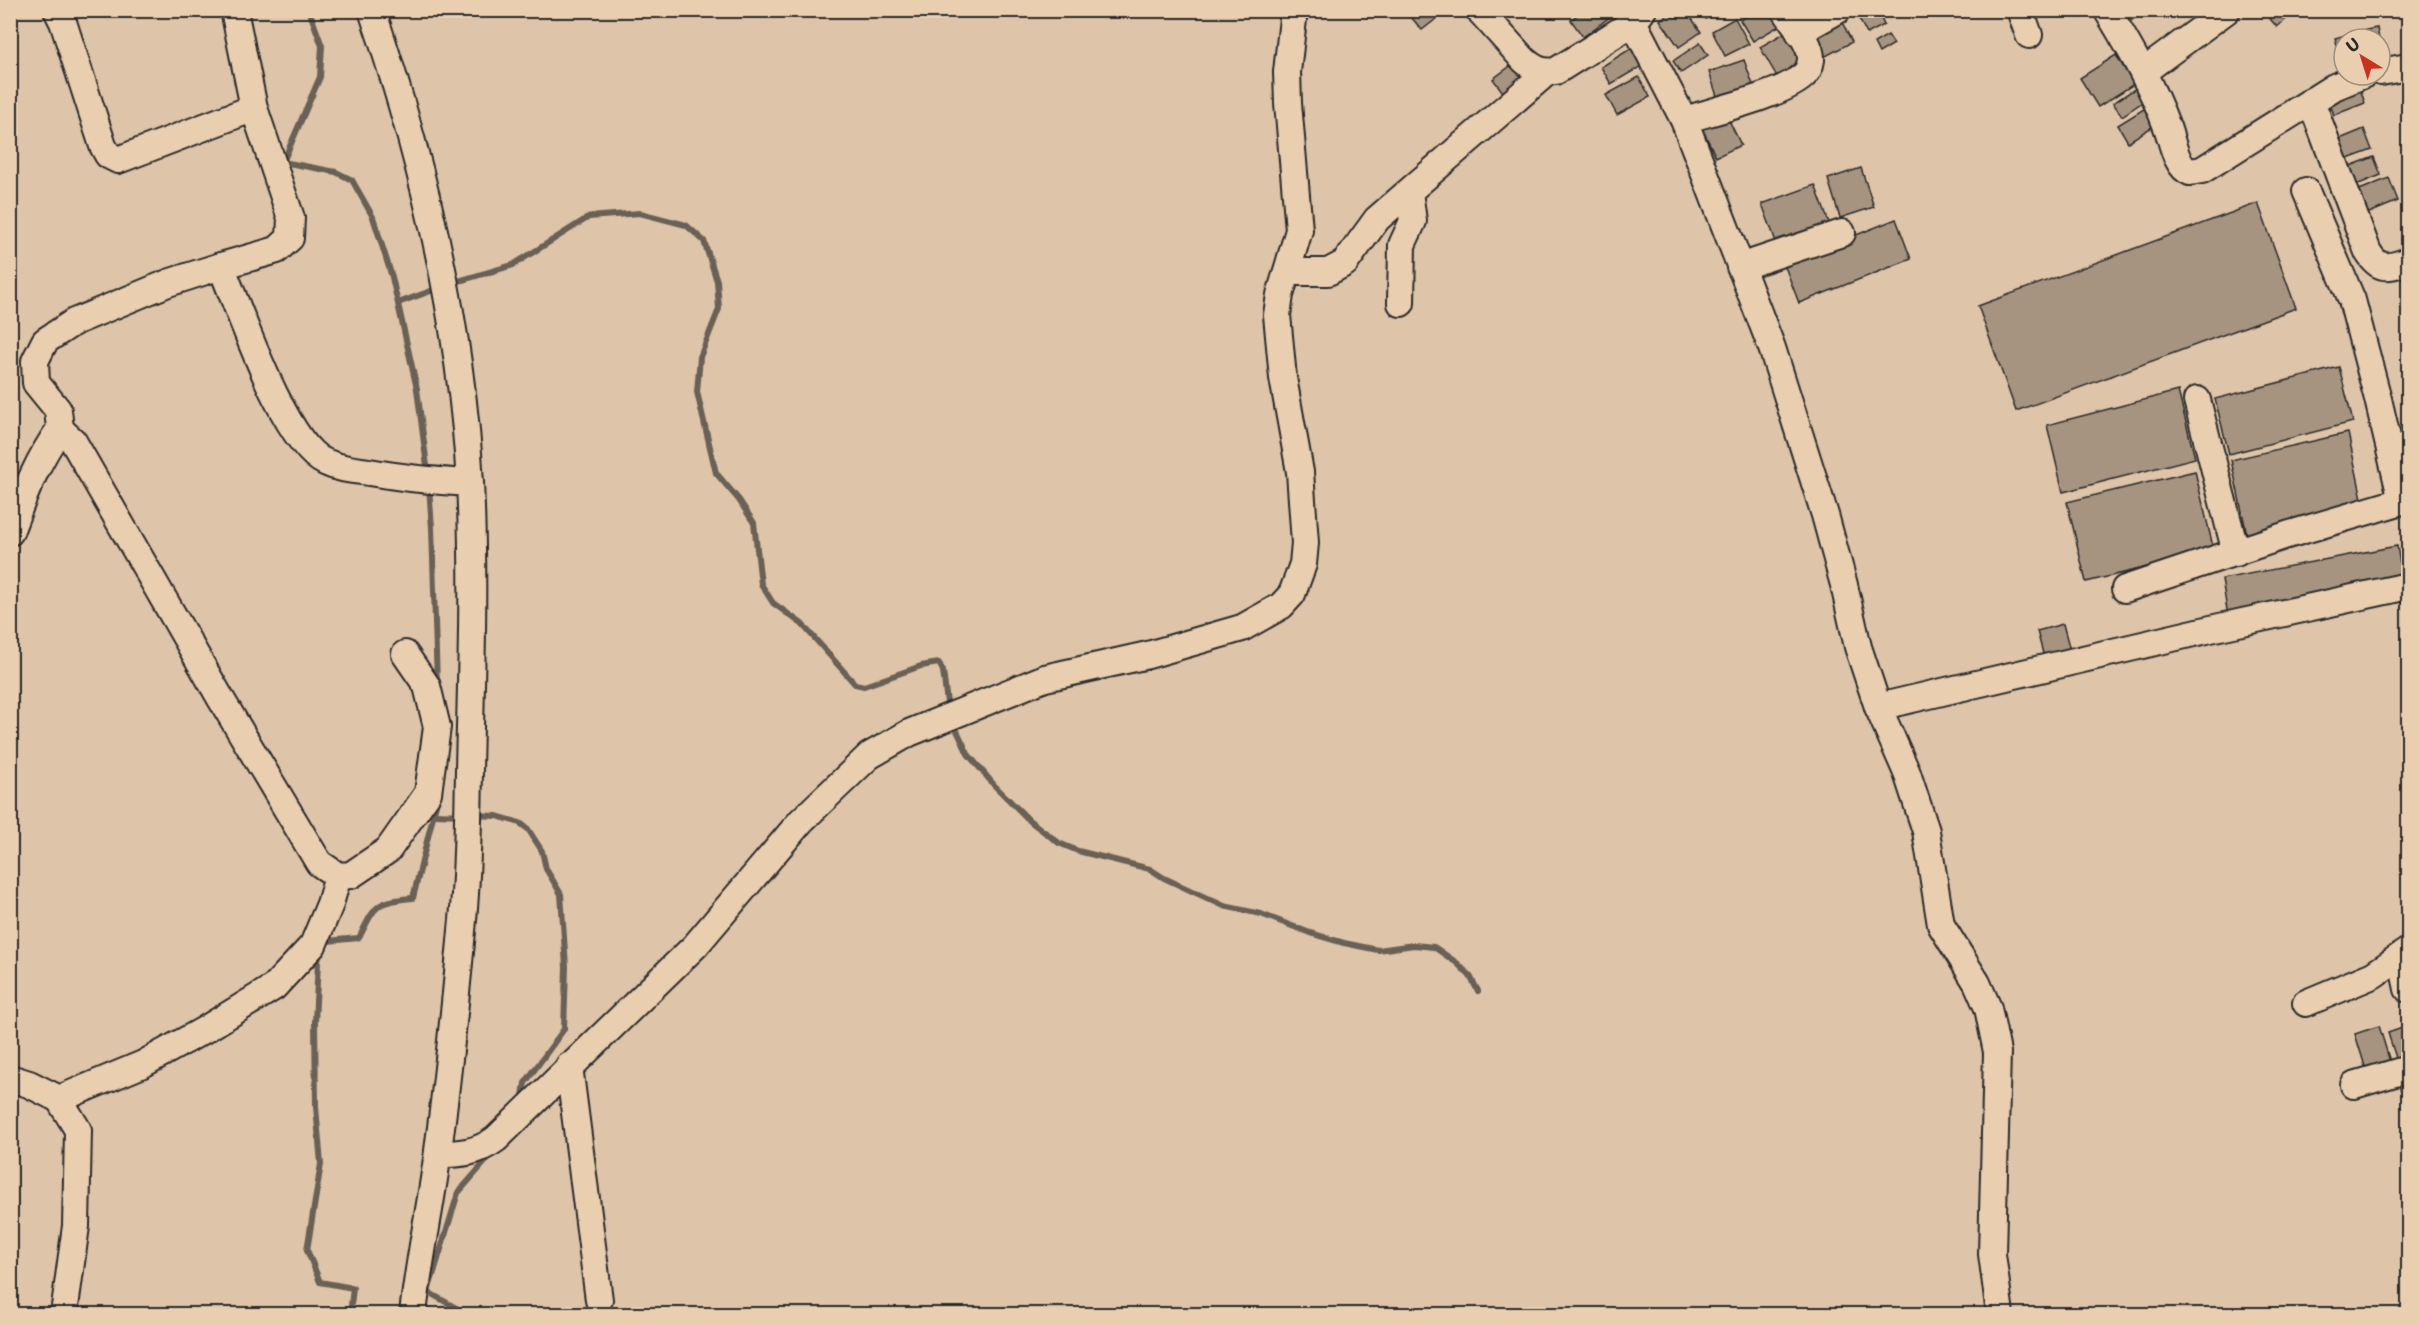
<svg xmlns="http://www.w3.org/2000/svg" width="2419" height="1325" font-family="'Playpen Sans',sans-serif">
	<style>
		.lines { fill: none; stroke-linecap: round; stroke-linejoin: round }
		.stream { stroke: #696056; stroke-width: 6 }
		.building { fill: #a69480; stroke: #2b2b2b; stroke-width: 1.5 }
		.minor-casing { stroke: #2b2b2b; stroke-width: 30 }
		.minor { stroke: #e9ceb0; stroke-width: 26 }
	</style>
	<rect width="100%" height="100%" fill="#dec4a8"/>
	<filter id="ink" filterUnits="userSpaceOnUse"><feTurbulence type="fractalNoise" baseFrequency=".0167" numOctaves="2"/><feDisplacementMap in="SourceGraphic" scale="12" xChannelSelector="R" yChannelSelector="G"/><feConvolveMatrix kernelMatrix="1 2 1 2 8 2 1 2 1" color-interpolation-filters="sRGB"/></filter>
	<g filter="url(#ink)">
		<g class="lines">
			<g class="stream">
				<path d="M309,10L322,46L320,77L283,162L336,172L352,180L373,217L392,277L417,389L428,474"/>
				<path d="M452,283L513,265L589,217L640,213L686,225L704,241L717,281L719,309L700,357L697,392L716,473L739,500L754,523L761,584L773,603L802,624L855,684L864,686L921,666L939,663L943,671L948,711"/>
				<path d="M398,303L439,288"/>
				<path d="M429,487L432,528L437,684"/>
				<path d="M952,720L968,754L994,785L1030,821L1059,843L1078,851L1150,869L1164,878L1224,906L1261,914L1310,933L1344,943L1378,950L1414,945L1434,947L1457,963L1470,976L1478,991"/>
				<path d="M434,814L463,815"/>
				<path d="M473,815L497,816L520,823L528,829L542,851L546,869L561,894L566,967L564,1029L525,1083L522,1102"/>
				<path d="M350,1314L353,1288L320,1282L307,1250L321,1164L316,1107L315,1022L318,961L321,948L327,941L359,938C376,905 375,901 413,898L438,796"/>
				<path d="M467,1314L428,1292L458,1193L492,1154"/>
			</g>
		</g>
		<g class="building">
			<path d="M1419,10H1444L1445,12L1422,30L1411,17Z"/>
			<path d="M1583,10H1607L1611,16L1583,37L1571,20Z"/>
			<path d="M1674,10H1686L1701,32L1679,47L1660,20Z"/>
			<path d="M1700,10H1718L1706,19Z"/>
			<path d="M1756,10H1780L1786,22L1753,41L1740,20Z"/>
			<path d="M1877,10L1884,25L1867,34L1855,11Z"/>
			<path d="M2116,10H2145L2127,24Z"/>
			<path d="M2269,10H2289L2292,14L2277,27L2265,13Z"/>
			<path d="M1735,18L1749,44L1725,56L1712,31Z"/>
			<path d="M1840,18L1852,42L1824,57L1812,33Z"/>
			<path d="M2377,28L2379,39H2363L2361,31Z"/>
			<path d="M1786,32L1805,65L1779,80L1760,47Z"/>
			<path d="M2350,34L2352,39H2344V68L2335,38Z"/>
			<path d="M1888,35L1894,44L1879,53L1874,43Z"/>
			<path d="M1700,43L1708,55L1681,73L1673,61Z"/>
			<path d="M1635,46L1645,64L1611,84L1601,67Z"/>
			<path d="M2116,55L2134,84L2098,107L2080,78Z"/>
			<path d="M1744,60L1756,93L1720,105L1709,72Z"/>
			<path d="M1513,64L1529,85L1509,100L1493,79Z"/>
			<path d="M1639,77L1650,97L1617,115L1606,95Z"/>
			<path d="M2136,88L2144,101L2122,116L2113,103Z"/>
			<path d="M2360,89L2365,103L2334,115L2329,101Z"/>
			<path d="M2147,107L2157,124L2128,142L2118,125Z"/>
			<path d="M1726,114L1741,145L1716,157L1701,126Z"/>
			<path d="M2364,129L2372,150L2342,161L2335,141Z"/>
			<path d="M2374,157L2381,175L2349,188L2342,169Z"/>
			<path d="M1861,168L1874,207L1840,218L1828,179Z"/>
			<path d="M2389,178L2398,201L2362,216L2352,193Z"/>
			<path d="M1815,185L1831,228L1778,247L1762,204Z"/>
			<path d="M2258,203L2296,308L2016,411L1978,306Z"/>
			<path d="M1896,219L1911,259L1799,303L1784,264Z"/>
			<path d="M2408,270V297L2401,273Z"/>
			<path d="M2339,367L2353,422L2229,454L2215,399Z"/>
			<path d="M2178,391L2195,458L2063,492L2047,425Z"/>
			<path d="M2348,433L2364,508L2247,535L2231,460Z"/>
			<path d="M2195,471L2214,551L2086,582L2067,502Z"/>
			<path d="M2397,546L2403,582L2228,616L2222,579Z"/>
			<path d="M2063,624L2071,654L2045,661L2037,631Z"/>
			<path d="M2379,1026L2392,1068L2368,1076L2355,1034Z"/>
			<path d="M2408,1026V1060L2398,1064L2388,1033Z"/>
			<path d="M2408,1078V1104L2406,1105L2398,1082Z"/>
		</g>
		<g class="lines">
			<defs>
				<g id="minor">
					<path d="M57,10L63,22L103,146L108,155L118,160L254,108L234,10"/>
					<path d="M372,10C423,162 461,323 470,483C474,564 472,647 470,728C468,792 469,857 463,920C456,997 448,1074 438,1151C431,1206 419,1259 413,1314"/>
					<path d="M1479,10L1524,60C1534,69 1542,73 1556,71L1634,22L1643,10"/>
					<path d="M1627,10L1684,120L1772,348L1825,515L1844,585L1858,647L1878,707L1907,773L1926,831L1941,925L1977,983L1988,1008L1997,1052L1992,1254L2000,1314"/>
					<path d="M2020,10L2029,35"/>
					<path d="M2107,10C2130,48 2152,86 2167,127C2172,140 2176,167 2190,172L2202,170L2334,87L2363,75"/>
					<path d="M1799,32L1838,10"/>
					<path d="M2143,72L2227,10"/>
					<path d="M2380,72L2408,67"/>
					<path d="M2311,101L2368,252C2380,272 2389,267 2408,261"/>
					<path d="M1684,120C1713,111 1782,95 1803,76C1808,72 1810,67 1811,60C1812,44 1794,24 1785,10"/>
					<path d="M2306,191L2352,300L2378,399L2402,501L2408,499"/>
					<path d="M221,266L277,250L290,238L291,218L254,108"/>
					<path d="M1740,267L1842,233"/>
					<path d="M1287,272H1328L1345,263L1377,219L1546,73"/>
					<path d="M1401,303L1402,245L1413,221L1409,192"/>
					<path d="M2197,400L2236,553"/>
					<path d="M60,429L73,441L221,699L319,863L338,876L351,875L388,850L428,793L437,727L427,686L405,654"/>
					<path d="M10,532C23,497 38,459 60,429L58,410L36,383L35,361L45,341L74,322L168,283L221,266C239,308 284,444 325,462C339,469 354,470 369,472C403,478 436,481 470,483"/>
					<path d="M2125,589L2287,535L2402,501"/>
					<path d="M1878,707L2215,628L2408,586"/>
					<path d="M2401,956L2408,989"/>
					<path d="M2306,1003L2373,975L2408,951"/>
					<path d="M569,1066L599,1300"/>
					<path d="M10,1078L29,1084L59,1099L78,1130L76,1226L64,1314"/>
					<path d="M2354,1085L2408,1069"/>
					<path d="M59,1099L143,1064L204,1030L274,987L313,945L330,904L338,876"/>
					<path d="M438,1154C461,1154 477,1153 496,1139L695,946L801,821L869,756L909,733L1045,678L1148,655L1242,628L1281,606L1292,594L1303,564L1305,543L1300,472L1283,378L1277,315L1280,295L1299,230L1288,103L1287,72L1294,10"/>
				</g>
			</defs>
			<use href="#minor" class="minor-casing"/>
			<use href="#minor" class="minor"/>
		</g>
	</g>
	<rect width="2419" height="1325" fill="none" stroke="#e9ceb0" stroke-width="36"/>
	<rect x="18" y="18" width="2383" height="1289" fill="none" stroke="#2b2b2b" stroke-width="2" filter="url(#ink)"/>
	<g transform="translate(2362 57) rotate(322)"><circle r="28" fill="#e9ceb0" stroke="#9d8d7b" stroke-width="1.5"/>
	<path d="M0-4.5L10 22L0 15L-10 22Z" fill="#c8321e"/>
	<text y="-9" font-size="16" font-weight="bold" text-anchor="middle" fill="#2b2b2b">U</text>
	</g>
</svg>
